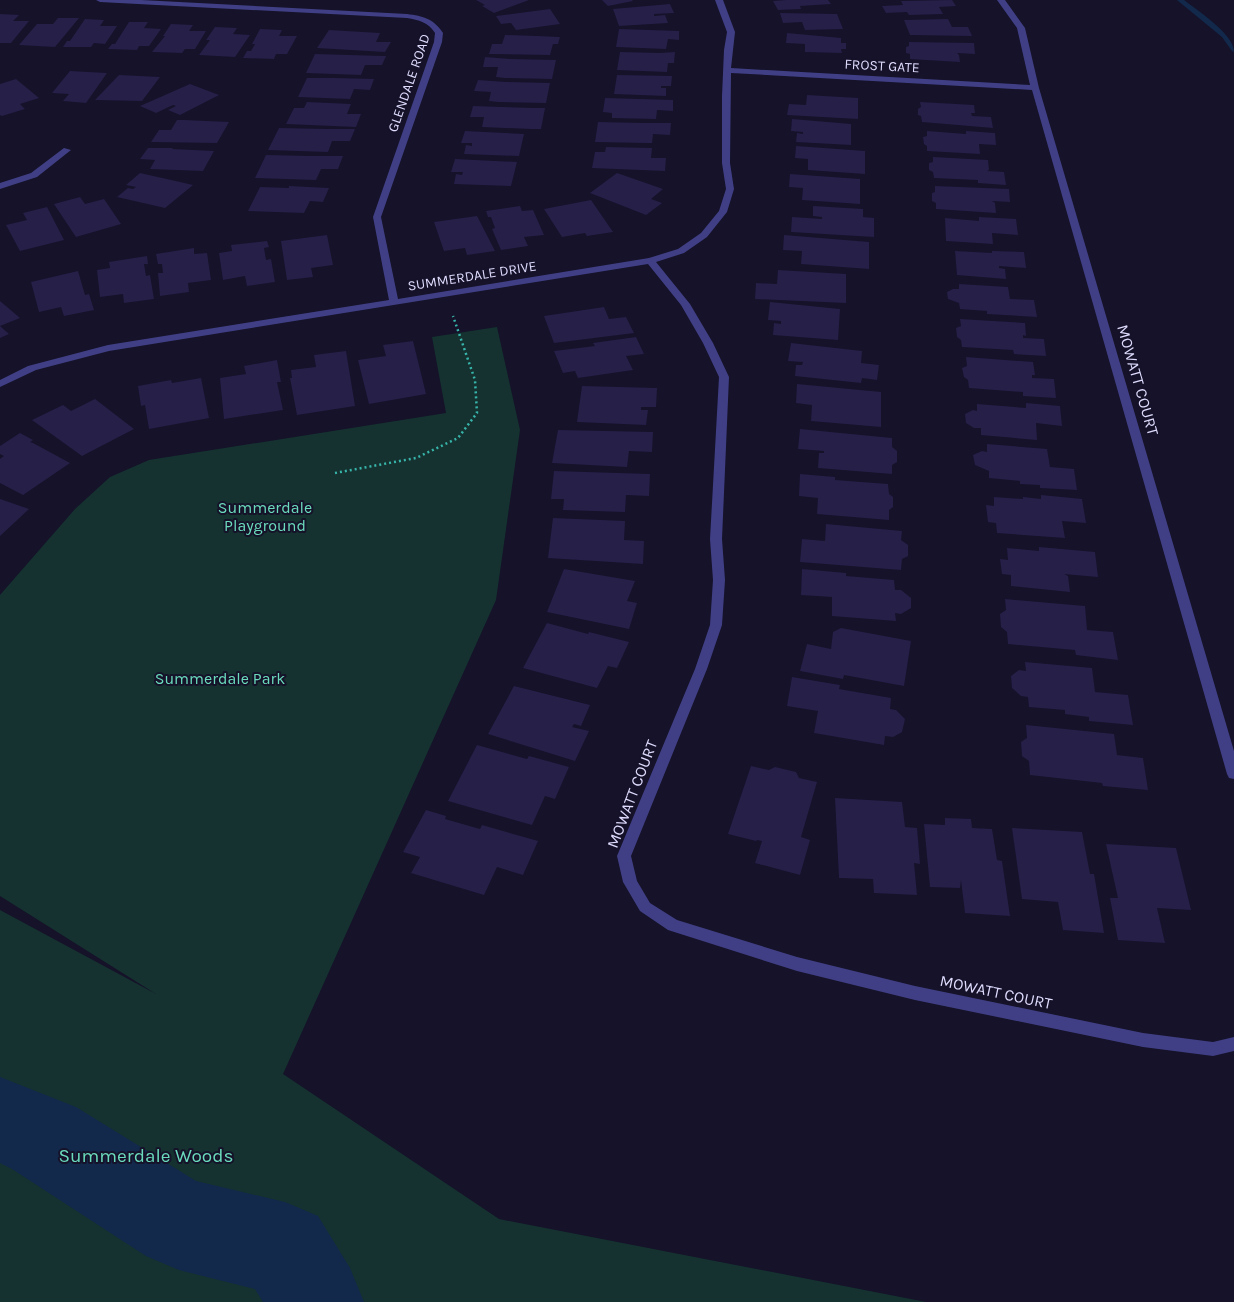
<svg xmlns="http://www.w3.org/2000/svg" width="1234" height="1302" font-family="Karla,sans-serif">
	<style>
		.green { fill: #153230 }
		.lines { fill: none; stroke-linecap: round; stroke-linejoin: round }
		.stream { fill: #12294c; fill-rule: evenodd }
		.river { fill: #12294c; fill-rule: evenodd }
		.building { fill: #261f48 }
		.path { stroke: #37b5aa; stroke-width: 2.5; stroke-dasharray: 2 3; stroke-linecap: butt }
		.minor { fill: #403f85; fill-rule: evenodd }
		.labels { text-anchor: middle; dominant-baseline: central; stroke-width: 4; stroke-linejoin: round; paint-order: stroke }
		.far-street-label { font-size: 14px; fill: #dedbfd; stroke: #151229 }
		.street-label { font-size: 16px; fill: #dedbfd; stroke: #151229 }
		.park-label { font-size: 16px; fill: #6adbbc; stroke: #151229 }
		.near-park-label { font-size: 19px; fill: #6adbbc; stroke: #151229 }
	</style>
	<rect width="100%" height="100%" fill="#151229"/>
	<path class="green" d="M497,327L520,430L496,600L283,1074L499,1219L926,1302H0V910L156,994L0,896V595L75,509L110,477L149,460L446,413L432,337Z"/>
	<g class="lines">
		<path class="stream" d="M1177,0H1184C1198,11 1234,34 1234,52L1232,51L1222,37Z"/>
		<path class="river" d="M0,1077L76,1107L196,1181L285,1202L318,1216L350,1268L364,1302H263L255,1289L179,1270L146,1256L12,1169L0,1163Z"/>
	</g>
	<g class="building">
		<path d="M476,0H529L494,13L482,6L485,5Z"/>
		<path d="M602,0H632L633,1L608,6Z"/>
		<path d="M786,0H828L831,4L800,6L801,9L778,10L773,1Z"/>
		<path d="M952,0L956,6L939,7L943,14L909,15L907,12L886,13L882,6L903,5L901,1Z"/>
		<path d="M670,4L674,13L654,14V16L665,15L668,23L619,26L613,9Z"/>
		<path d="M550,9L560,24L516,30L511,23L501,24L496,16Z"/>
		<path d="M780,13L837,14L843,29L805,30L802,22L783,23Z"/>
		<path d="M0,14L19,15L13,21H29L11,43H0Z"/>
		<path d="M58,18H79L55,47L19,45L37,24H53Z"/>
		<path d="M85,19L104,20L100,26H117L105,44L94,43L91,47H63L67,41H70Z"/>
		<path d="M948,19L952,27H968L972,36L910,35L904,20Z"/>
		<path d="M129,22H148L144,28L161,29L149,46H139L137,50L108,49L112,44H115Z"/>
		<path d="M171,24L193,25L189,31H206L195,49H185L182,53L152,52L165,36H163Z"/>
		<path d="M215,27L237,28L233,34L250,35L235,57L199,55L210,40H206Z"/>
		<path d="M260,29L282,30L279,36H297L287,54H276L274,59L243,58L247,51H251L255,44H252Z"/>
		<path d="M619,29L679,31V40L668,39L666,49L616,47Z"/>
		<path d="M329,30L380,33L376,42H391L385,52L317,48Z"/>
		<path d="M787,33L841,38V43H846V49H841L842,53L805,52V44L786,43Z"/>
		<path d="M505,35L537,36L560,37L558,44H553L550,55L489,54L492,44H502Z"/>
		<path d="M909,42L974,43L975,54L957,53L959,55L960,62L910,59V54L906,53V47L909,46Z"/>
		<path d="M620,52L660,53L675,52L674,63H668L667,72L617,70Z"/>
		<path d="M315,54L383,56H386L382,65H365L361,75L306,73Z"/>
		<path d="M485,57L510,59L556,60L552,79L505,78L496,77L498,67H483Z"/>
		<path d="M70,71L107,73L86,103L63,101L69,94L52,93Z"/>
		<path d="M119,75L160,77L142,101L95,100Z"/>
		<path d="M617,75L672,76L671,86H661V88H666V96L614,94Z"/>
		<path d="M307,78H335L374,79L370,90L354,89L350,99L298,97Z"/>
		<path d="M16,79L39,98L20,104L25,109L2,116L0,115V84Z"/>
		<path d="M478,80L506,82L550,83L546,103L498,102L489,101L491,92L474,91Z"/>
		<path d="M190,84L219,95L180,115L168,110L176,106L173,105L156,113L140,106Z"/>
		<path d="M807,95L858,98V119L787,115L789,104L806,105Z"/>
		<path d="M605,98L673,100V111L657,110L656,119L612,118V113L603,112Z"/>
		<path d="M307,102L351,104L347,114H361L356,127L286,124L294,108H304Z"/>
		<path d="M920,102L974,105L975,113H971L972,116L991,117L993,128L922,122L921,116L918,115V109L921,107Z"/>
		<path d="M473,106L534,108H545L541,129H531L482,127L484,117H470Z"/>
		<path d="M792,119L851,124V145L796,142L797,133L803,134V132L791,131Z"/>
		<path d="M177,120H184L229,122L217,143L151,142L159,130H171Z"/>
		<path d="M598,122L644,123H671L670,135L653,134L652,143H646L595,142Z"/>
		<path d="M279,128L328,129H355L350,141H332L328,152L268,150Z"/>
		<path d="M465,131L524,134L519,156L464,154L466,145L472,146V143H461Z"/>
		<path d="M927,131L966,134V131L995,133L996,145L979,144L980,154L927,151V146L924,144L923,137L927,136Z"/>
		<path d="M796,146L865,151V174L808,170V159L795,158Z"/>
		<path d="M606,147L652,148L651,158H666L665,171L592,168L595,152H605Z"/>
		<path d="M148,148H173L172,149L214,151L203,171L150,169L155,160L140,159Z"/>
		<path d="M266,155L310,156H343L338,169H321L316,180L255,178Z"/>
		<path d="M933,157L988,160L989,170L987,171L1004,172L1006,185L978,183V180L934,178L933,172L929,170V163L933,162Z"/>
		<path d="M455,159L517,162L511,186L454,184L456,174L462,175L463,172H451Z"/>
		<path d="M140,173L180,182L193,185L165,208L117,197L128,188L133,189L136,187L126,185Z"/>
		<path d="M617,173L663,189L651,199L662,203L646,215L590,193Z"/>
		<path d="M790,174L860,179V204L802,200L803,188L789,187Z"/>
		<path d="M289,186L329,188L323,202L310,201L304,213L248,211L260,187L289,188Z"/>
		<path d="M935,186L1009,189L1010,202L992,201L995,203L996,213L936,209V203L932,201V193L935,192Z"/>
		<path d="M80,197L85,204L104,199L121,224L76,237L54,204Z"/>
		<path d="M591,200L613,232L587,236L585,233L562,237L544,209Z"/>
		<path d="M520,206L522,211L533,210L544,235L524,237L528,246L501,250L492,229L495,228L491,217H488L486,211Z"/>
		<path d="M813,206L863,209V217L874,218V237L791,232L792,217L822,219V217L813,216Z"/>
		<path d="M47,207L64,240L20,251L6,225L27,220L23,213Z"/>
		<path d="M477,216L495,251L467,255L465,248L444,251L434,222Z"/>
		<path d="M979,217L1016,219L1018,235L992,233L993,244L946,241L945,218L979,221Z"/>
		<path d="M327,235L333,265L311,268L313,277L287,280L281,241Z"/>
		<path d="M784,235L869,242V269L801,264L802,251L783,250Z"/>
		<path d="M267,241L269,247L264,248L266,260L271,259L275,282L247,286L245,276L223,280L219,253L232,251L231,245Z"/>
		<path d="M194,248V254L207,253L211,280L188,283L189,292L160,296L158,273H163L162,264H158L156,254Z"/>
		<path d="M955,251L992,253V251L1024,252L1026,268L999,266V268L1005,269L1006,279L957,275Z"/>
		<path d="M147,256L148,264H144L146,276L150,275L154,299L124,303L123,294L100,297L97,270L110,268L109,262Z"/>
		<path d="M778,270L846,274V303L755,299L756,283L777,284Z"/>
		<path d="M78,271L85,295L89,294L94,310L64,316L61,307L39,312L31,282Z"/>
		<path d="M959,284L1008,287L1010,299L1034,300L1037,317L987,314V311L960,309L959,303L948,299L947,292L953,289H959Z"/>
		<path d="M0,301L20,318L0,326L9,334L0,338Z"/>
		<path d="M770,302L840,309L838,340L773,335L774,323L781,324V321L768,320Z"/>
		<path d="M604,307L609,319L626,317L634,333L554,343L544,316Z"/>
		<path d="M960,319L1025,323L1026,336L1023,335V338L1044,339L1046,356L1014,354L1013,350L962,347L961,340L957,337L956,328L961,326Z"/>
		<path d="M636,337L644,354L626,356L633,370L578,378L575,371L563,373L554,351L595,346L593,343Z"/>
		<path d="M413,341L426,394L369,404L358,360L386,356L383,345Z"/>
		<path d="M791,343L862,351L861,363L879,365L877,380L862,378L861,383L795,376L796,365H802L803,362L788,361Z"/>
		<path d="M346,351L355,406L297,415L290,378H292L291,370L316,367L314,355Z"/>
		<path d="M966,357L1033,362L1035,375H1032V378L1054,379L1056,398L1023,396V392L969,388L968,380L964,377L962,368L967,366Z"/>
		<path d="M277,360L281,382H277L283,410L224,419L220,378L246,374L244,366Z"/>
		<path d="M201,378L209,418L149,429L145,405L141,406L138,386L171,380L172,383Z"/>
		<path d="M797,384L881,392V427L811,421L812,405L796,403Z"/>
		<path d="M582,386L657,388L656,407H641V410H648L646,425L577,422Z"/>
		<path d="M95,399L134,429L82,456L32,420L63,405L71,411Z"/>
		<path d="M1026,403L1060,406L1062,426L1036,423L1037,440L981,435V428H974L966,423L965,414L973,410L977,411V404L1026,408Z"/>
		<path d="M800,429L892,438V447L897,451V462L892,465V474L818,468L819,453H824V451L798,449Z"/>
		<path d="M558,430L653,432L652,452L629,451L627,467L552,463Z"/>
		<path d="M20,433L33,440L30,442L33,443L70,463L23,495L0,483V459L4,456L0,454V446Z"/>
		<path d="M987,444L1047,449L1050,467L1074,469L1077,490L1040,488V485L1020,484V481L989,478V471L975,465L973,455L982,451L987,452Z"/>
		<path d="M554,471L650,474L649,496L626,495L625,512L563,510L564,499H551Z"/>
		<path d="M800,474L835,477V480L888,484L889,494L893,497V507L889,510V520L817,514L818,498L799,496Z"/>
		<path d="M1041,495L1082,499L1086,523L1062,521L1065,538L997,533L996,523L988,522L986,505L994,506V497L1023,499V497L1041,499Z"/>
		<path d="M0,499L29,509L0,536Z"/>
		<path d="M553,518L625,521L624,540L644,541L643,564L548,558Z"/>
		<path d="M826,524L902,531L901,540L908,545V556L902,559L901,570L800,562L802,539L825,541Z"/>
		<path d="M1039,547L1095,552L1098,577L1064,574L1068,576L1070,592L1011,586V575L1002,574L1000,559L1008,560L1007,548L1039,551Z"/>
		<path d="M564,569L635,581L627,601L637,603L629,629L547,612Z"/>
		<path d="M802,569L846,573V576L894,580L895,590H901L911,598V608L901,614L895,613L896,621L832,616V597L801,595Z"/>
		<path d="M1005,599L1085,606L1087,630L1113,632L1118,660L1076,655L1075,650L1008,644L1007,632L1001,627L1000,614L1006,610Z"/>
		<path d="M547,623L588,634L589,632L629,642L617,668L608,666L597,688L523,668Z"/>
		<path d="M841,628L911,641L904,686L844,675L843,679L800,671L807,644L831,649L833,632Z"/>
		<path d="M1025,662L1092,668L1095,692L1128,695L1133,725L1089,721V717L1065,714V710L1029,707L1028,697L1021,696L1012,688L1011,676L1019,670L1026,671Z"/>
		<path d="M792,677L840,685L839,689L891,698L890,709L896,710L905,719L902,732L893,737L885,736L884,745L814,733L818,711L787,706Z"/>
		<path d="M514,686L590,705L581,726L574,724L572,727L589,731L575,761L488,734Z"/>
		<path d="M1026,725L1114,734L1117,755L1143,758L1148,790L1103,786L1102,783L1030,775L1029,761L1022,756L1021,742L1027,738Z"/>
		<path d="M477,745L527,759L529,756L569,767L555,799L545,796L532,825L448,801Z"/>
		<path d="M751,766L769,770L775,767L796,772L799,778L817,782L801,837L810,840L800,875L755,863L762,841L757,840L756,841L728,834Z"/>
		<path d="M835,798L902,802L905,827L917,828L920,864L914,863L917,895L874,893L873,879L839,878Z"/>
		<path d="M426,810L446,816L445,819L480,829L482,825L538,841L523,875L497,867L484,895L411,873L420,857L403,852Z"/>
		<path d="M945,818L971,819L972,828L992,829L997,860L1002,861L1010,916L965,913L961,880L960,888L930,887L924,824L945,825Z"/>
		<path d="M1012,828L1082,832L1090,874H1094L1104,933L1063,930L1058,902L1022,899Z"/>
		<path d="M1106,844L1176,848L1191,910L1157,908L1165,943L1118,940L1110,898H1118Z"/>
	</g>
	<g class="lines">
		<path class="path" d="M335,473L416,458L458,438L477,413L475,380L453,316"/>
		<g class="minor">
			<path d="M96,0H141L407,14C423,16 434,19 443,33L442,42L381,217L398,299L649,258L678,249L701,233L719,211L726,189L722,163V96L724,50L727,32L715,0H723L735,32L731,68L1030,85L1017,28L997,0H1005L1025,28L1039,88L1234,751V779L1229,778L1227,774L1032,90L731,73L730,163L734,189L727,212L707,237L684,253L656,262L690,304L713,343L729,377L722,539L725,580L722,625L707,669L631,856L637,881L650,903L677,920L797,957L915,986L1143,1033L1213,1042L1234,1037V1051L1213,1056L1143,1047L915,1000L797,971L668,930L640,911L623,882L617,856L695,669L710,625L713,580L710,539L719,377L703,343L681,305L648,264L109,351L36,370L0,387V380L28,366L108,345L389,300L373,217L434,42L435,33C428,22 419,20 407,18L100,2Z"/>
			<path d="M64,148L71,150L37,177L0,189V183L31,173Z"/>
		</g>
	</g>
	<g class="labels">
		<g class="far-street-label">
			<text transform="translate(882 66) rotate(3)">FROST GATE</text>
			<text transform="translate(409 83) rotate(-71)">GLENDALE ROAD</text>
			<text transform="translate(472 276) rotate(-9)">SUMMERDALE DRIVE</text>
		</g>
		<g class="street-label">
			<text transform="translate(1138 380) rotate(74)">MOWATT COURT</text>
			<text transform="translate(632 794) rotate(-69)">MOWATT COURT</text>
			<text transform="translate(996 992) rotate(12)">MOWATT COURT</text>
		</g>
		<g class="park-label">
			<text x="265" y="507">Summerdale<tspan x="265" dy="18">Playground</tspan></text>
			<text x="220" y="678">Summerdale Park</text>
		</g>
		<g class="near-park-label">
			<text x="146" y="1156">Summerdale Woods</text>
		</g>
	</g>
</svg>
